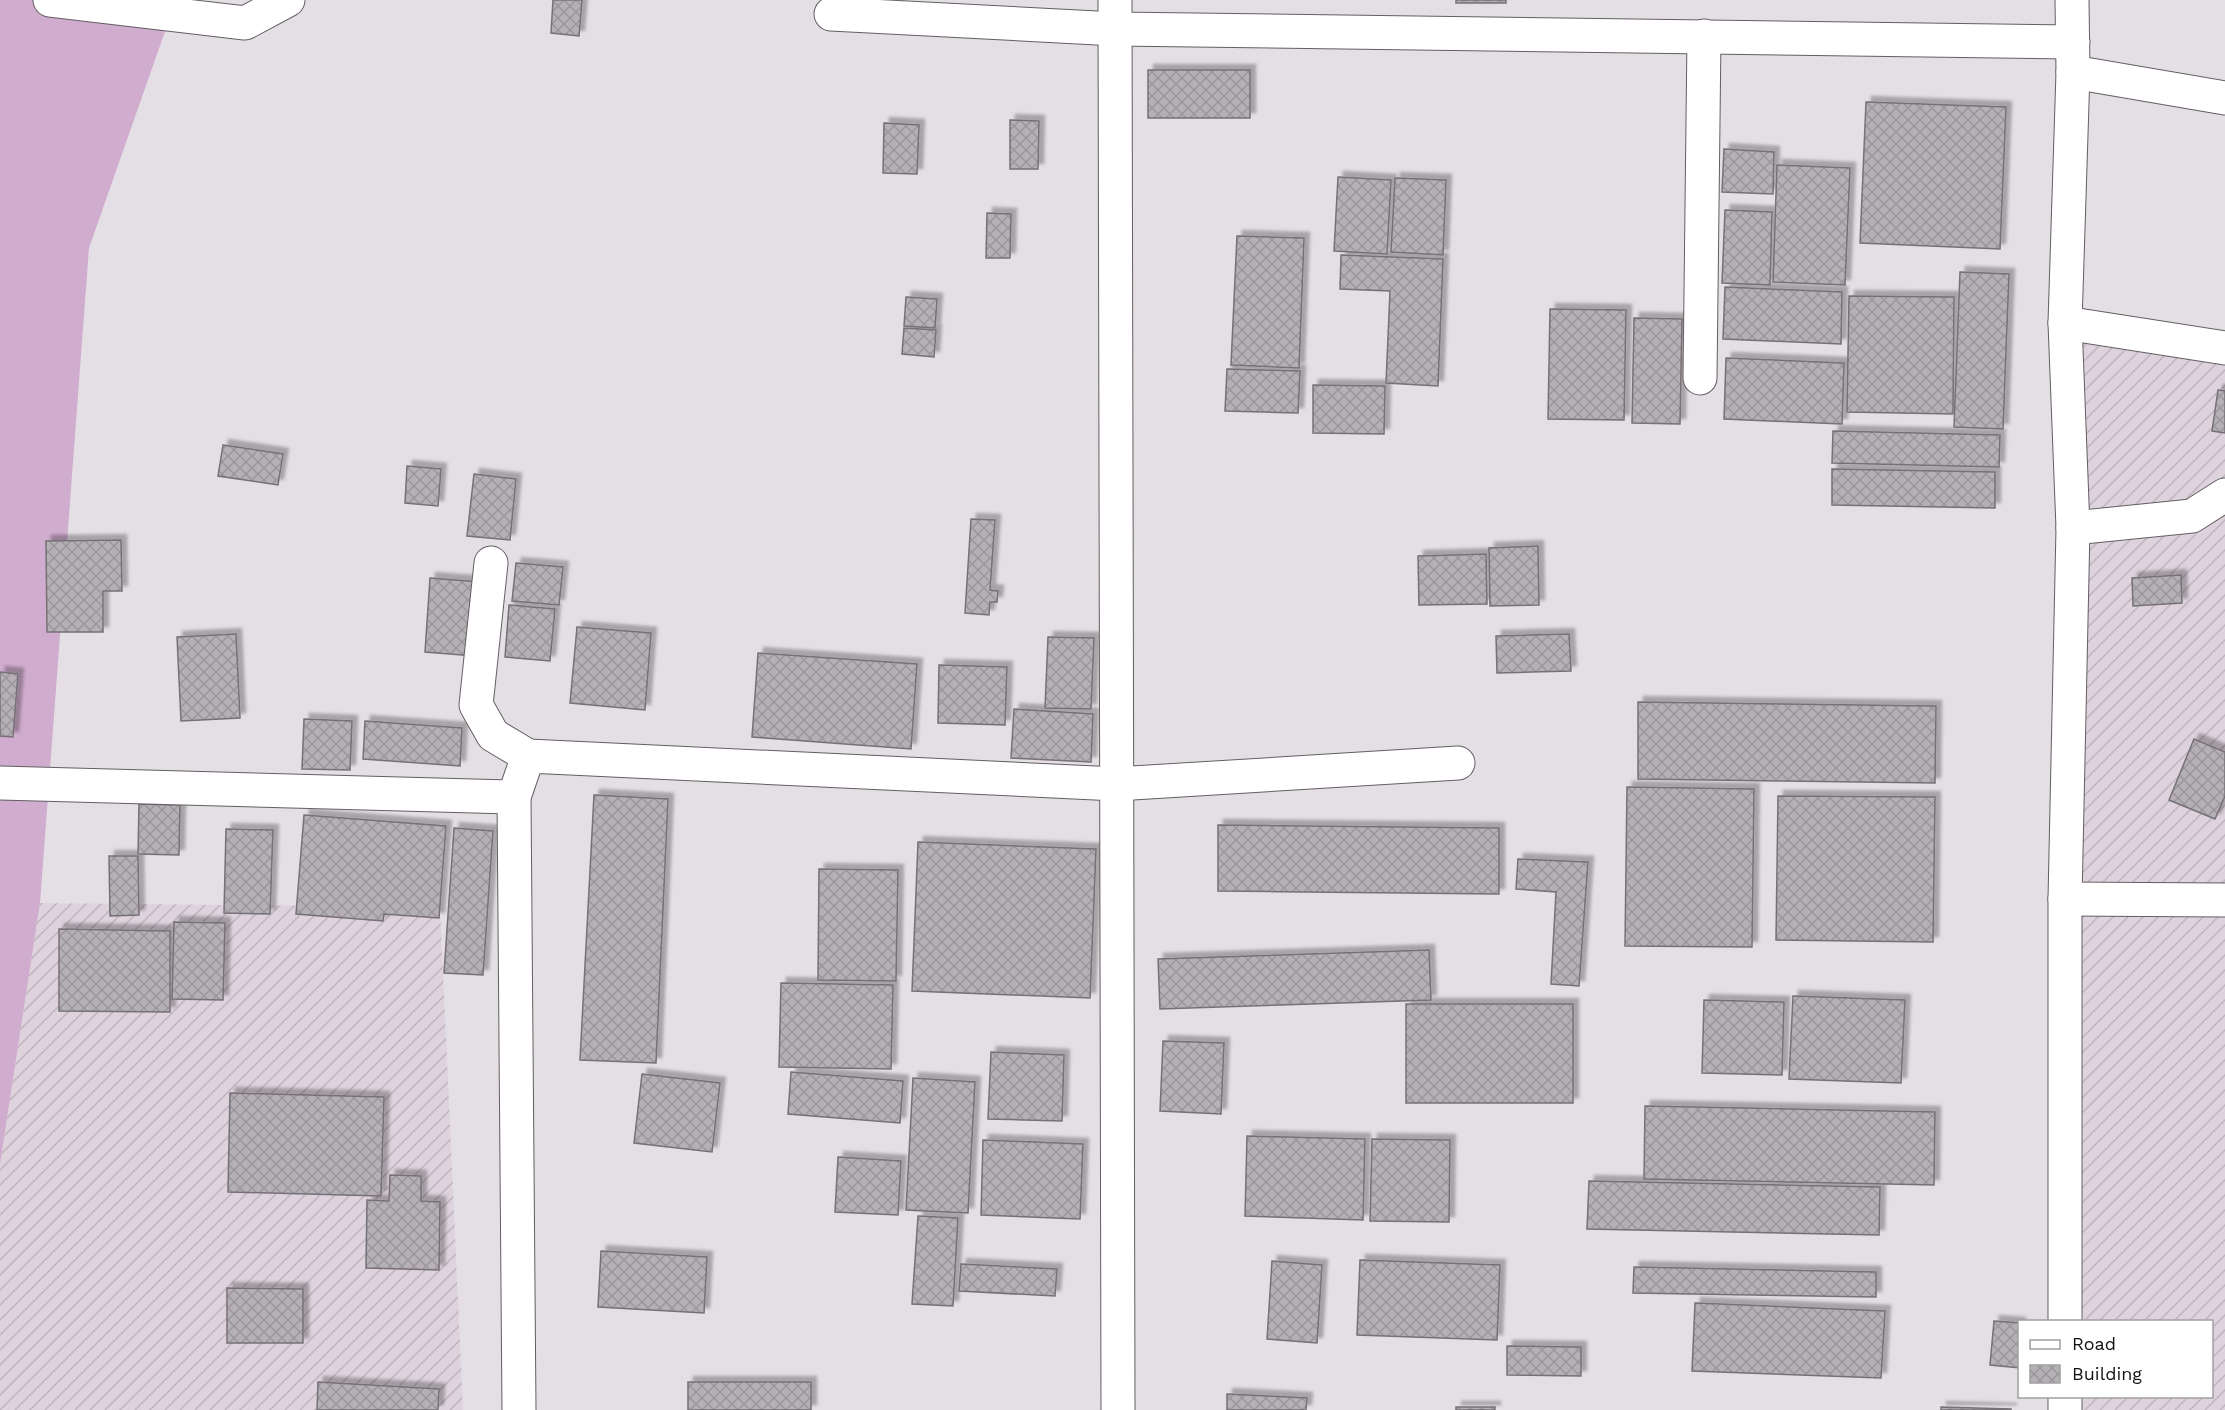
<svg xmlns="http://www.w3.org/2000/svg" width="2225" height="1410" font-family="'Work Sans',sans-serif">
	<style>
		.industrial { fill: url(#industrial-furrows) }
		.grass { fill: #d0acce }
		.building { fill: url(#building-cross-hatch); stroke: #767176; stroke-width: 1.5; filter: url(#shadow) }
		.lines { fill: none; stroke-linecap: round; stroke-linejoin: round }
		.minor-casing { stroke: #635e63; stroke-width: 35 }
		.minor { stroke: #fff; stroke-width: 33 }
	</style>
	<defs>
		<pattern id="industrial-furrows" width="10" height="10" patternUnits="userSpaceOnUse" patternTransform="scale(1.5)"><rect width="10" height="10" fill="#ded3dd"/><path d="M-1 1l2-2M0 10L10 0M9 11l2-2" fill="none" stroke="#beb4bd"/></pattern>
		<pattern id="building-cross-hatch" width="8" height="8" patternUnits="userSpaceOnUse" patternTransform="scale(1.5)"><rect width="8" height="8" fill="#b5b0b5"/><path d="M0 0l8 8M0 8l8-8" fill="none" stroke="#9b969b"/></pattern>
		<filter id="shadow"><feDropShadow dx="5.5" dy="-5.5" stdDeviation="1.5" flood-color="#0004"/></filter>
	</defs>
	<rect width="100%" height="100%" fill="#e4dfe4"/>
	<g class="industrial">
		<path d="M2073,322L2225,350V1410H2065V1397L2212,1396V1322L2065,1321Z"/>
		<path d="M40,903L440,907L463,1410H0V1164Z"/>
	</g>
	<path class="grass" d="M0,0H176L89,248L40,903L0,1164Z"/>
	<g class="building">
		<path d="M553,0H582L579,36L551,33Z"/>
		<rect x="1456" y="0" width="50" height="3"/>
		<rect x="1148" y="70" width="102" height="48"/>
		<path d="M1866,102L2006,107L2000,249L1860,243Z"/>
		<path d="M1010,120L1039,121L1038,169H1010Z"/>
		<path d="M884,123L919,125L917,174L883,173Z"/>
		<path d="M1724,149L1774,152L1773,194L1722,192Z"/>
		<path d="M1777,165L1850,168L1845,285L1773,282Z"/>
		<path d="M1338,177L1391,180L1387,254L1334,251Z"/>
		<path d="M1395,178L1446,180L1443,255L1391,252Z"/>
		<path d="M1725,210L1772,212L1770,285L1722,283Z"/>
		<path d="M987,213L1011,214L1010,258H986Z"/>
		<path d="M1237,236L1304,238L1299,368L1231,365Z"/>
		<path d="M1341,255L1443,259L1438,386L1386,383L1390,291L1340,289Z"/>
		<path d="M1960,272L2009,274L2003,429L1954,427Z"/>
		<path d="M1725,287L1842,292L1841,344L1723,339Z"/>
		<path d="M1849,296L1954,297L1953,414L1847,412Z"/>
		<path d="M906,297L937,299L935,328L904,326Z"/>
		<path d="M1550,309L1626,310L1624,420L1548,419Z"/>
		<path d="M1634,318L1682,319L1680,424L1632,423Z"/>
		<path d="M904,328L936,330L934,357L902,354Z"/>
		<path d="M1726,358L1844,363L1842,424L1724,419Z"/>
		<path d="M1227,369L1300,371L1298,413L1225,411Z"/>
		<path d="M1313,385L1385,386L1384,434L1313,433Z"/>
		<path d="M2218,390L2225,391V433L2212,431Z"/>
		<path d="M1833,431L2000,435L1999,467L1832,463Z"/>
		<path d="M223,445L283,454L278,485L218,476Z"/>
		<path d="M407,466L441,469L438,506L405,503Z"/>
		<path d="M1832,469L1995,472V508L1832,505Z"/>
		<path d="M474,474L516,479L510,540L467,536Z"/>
		<path d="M971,519L995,520L990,590L998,591L997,602H990L989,615L965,613Z"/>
		<path d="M121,540L122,591H103V632H47L46,541Z"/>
		<path d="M1538,546L1539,605L1490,606L1489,548Z"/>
		<path d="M1486,554L1487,604L1419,605L1418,556Z"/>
		<path d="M516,563L563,567L559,605L512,601Z"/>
		<path d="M2181,575L2182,603L2133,606L2132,578Z"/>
		<path d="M430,578L480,582L474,656L425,652Z"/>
		<path d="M509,605L555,609L550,661L505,657Z"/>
		<path d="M577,627L651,633L645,710L570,703Z"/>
		<path d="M236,634L240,718L181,721L177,637Z"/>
		<path d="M1569,634L1571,671L1497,673L1496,636Z"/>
		<path d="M1048,637L1094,638L1091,709L1045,708Z"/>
		<path d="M758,653L917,664L911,749L752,737Z"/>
		<path d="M939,665L1007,667L1005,725L938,723Z"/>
		<path d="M0,672L18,674L13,737L0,736Z"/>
		<path d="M1638,702L1936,706L1935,783L1638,779Z"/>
		<path d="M1014,709L1093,714L1091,762L1011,758Z"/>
		<path d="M304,719L352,721L350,770L302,769Z"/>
		<path d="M365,721L462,728L460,766L363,759Z"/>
		<path d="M2194,739L2225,752V796L2215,819L2169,800Z"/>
		<path d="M1627,787L1754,789L1752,947L1625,946Z"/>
		<path d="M594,795L668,799L656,1063L580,1060Z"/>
		<path d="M1778,796L1935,797L1933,942L1776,940Z"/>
		<path d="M139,804L180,805L179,855L138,854Z"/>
		<path d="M304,815L446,826L439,918L384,914L383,921L296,914Z"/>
		<path d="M1218,825L1499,828V894L1218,891Z"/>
		<path d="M454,828L493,831L483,975L444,973Z"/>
		<path d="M226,829L273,830L270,914L224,913Z"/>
		<path d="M918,842L1096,849L1090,998L912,991Z"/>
		<path d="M109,856H138L139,915L110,916Z"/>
		<path d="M1518,859L1588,862L1579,986L1551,984L1556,892L1516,889Z"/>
		<path d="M819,869L898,870L896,981L818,980Z"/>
		<path d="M174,922L225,923L223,1000L172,999Z"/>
		<path d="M59,929L170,931V1012L59,1011Z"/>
		<path d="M1429,950L1431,1000L1160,1009L1158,959Z"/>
		<path d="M781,983L893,985L891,1069L779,1067Z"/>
		<path d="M1793,996L1905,1000L1901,1083L1789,1079Z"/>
		<path d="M1704,1000L1784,1002L1782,1075L1702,1073Z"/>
		<rect x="1406" y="1004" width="167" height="99"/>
		<path d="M1163,1041L1224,1043L1221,1114L1160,1111Z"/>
		<path d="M991,1052L1064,1055L1062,1121L988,1119Z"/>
		<path d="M791,1072L903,1081L900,1123L788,1114Z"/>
		<path d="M642,1074L720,1083L712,1152L634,1143Z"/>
		<path d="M913,1078L975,1082L968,1213L906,1210Z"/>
		<path d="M230,1093L384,1097L381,1196L228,1192Z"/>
		<path d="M1645,1106L1935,1112L1934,1185L1644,1179Z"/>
		<path d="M1247,1136L1365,1139L1363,1220L1245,1216Z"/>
		<path d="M1372,1139L1450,1140L1449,1222L1370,1221Z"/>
		<path d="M983,1140L1083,1144L1080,1219L981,1215Z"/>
		<path d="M838,1157L901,1161L898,1215L835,1212Z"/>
		<path d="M390,1175L421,1176V1201L440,1202L439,1270L366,1268L367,1200L389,1201Z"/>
		<path d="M1589,1181L1880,1187L1879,1235L1587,1229Z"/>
		<path d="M918,1216L958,1218L953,1306L912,1304Z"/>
		<path d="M601,1251L707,1257L704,1313L598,1307Z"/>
		<path d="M1360,1260L1500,1265L1497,1340L1357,1335Z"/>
		<path d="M1272,1261L1322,1265L1317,1343L1267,1339Z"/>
		<path d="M961,1264L1057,1269L1055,1296L959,1291Z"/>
		<path d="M1634,1267L1876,1272V1297L1633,1293Z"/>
		<path d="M227,1288L303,1289V1343H227Z"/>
		<path d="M1695,1303L1885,1311L1881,1378L1692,1371Z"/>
		<path d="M1994,1321L2020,1323V1368L1990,1365Z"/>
		<path d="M1507,1346L1581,1347V1376L1507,1375Z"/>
		<path d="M318,1382L439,1389L438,1410H317Z"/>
		<rect x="688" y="1382" width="123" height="28"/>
		<path d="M1227,1394L1307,1398L1306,1410H1227Z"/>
		<rect x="1456" y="1407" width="39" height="3"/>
		<path d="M1941,1407L2011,1409V1410H1941Z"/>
	</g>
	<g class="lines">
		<defs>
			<g id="minor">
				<path d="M50,0L245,23L288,0"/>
				<path d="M1115,0L1118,1410"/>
				<path d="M831,14L1116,29L2073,42"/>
				<path d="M2073,72L2225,98"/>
				<path d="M2065,323L2225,348"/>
				<path d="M1700,378L1704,36"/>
				<path d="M2073,528L2192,516L2225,495"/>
				<path d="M491,563L476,705L493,735L528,756"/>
				<path d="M0,783L514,797"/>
				<path d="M2065,899L2225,900"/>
				<path d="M2065,1322V899L2073,528L2065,323L2073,72L2072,0"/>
				<path d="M2065,1396V1410"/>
				<path d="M519,1410L514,797L528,756L1116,784L1458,763"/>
			</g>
		</defs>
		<use href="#minor" class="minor-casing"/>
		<use href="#minor" class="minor"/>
	</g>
	<rect x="2018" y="1320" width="195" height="78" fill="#ffffff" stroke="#a1a0a1" stroke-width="1.5"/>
	<rect x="2030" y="1340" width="30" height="9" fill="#ffffff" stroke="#a1a0a1" stroke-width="1.5"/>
	<text x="2072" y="1350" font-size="18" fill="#131113">Road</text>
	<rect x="2030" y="1365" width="30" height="18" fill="url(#building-cross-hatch)" stroke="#a1a0a1" stroke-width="1.5"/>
	<text x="2072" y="1380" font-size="18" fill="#131113">Building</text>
</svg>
